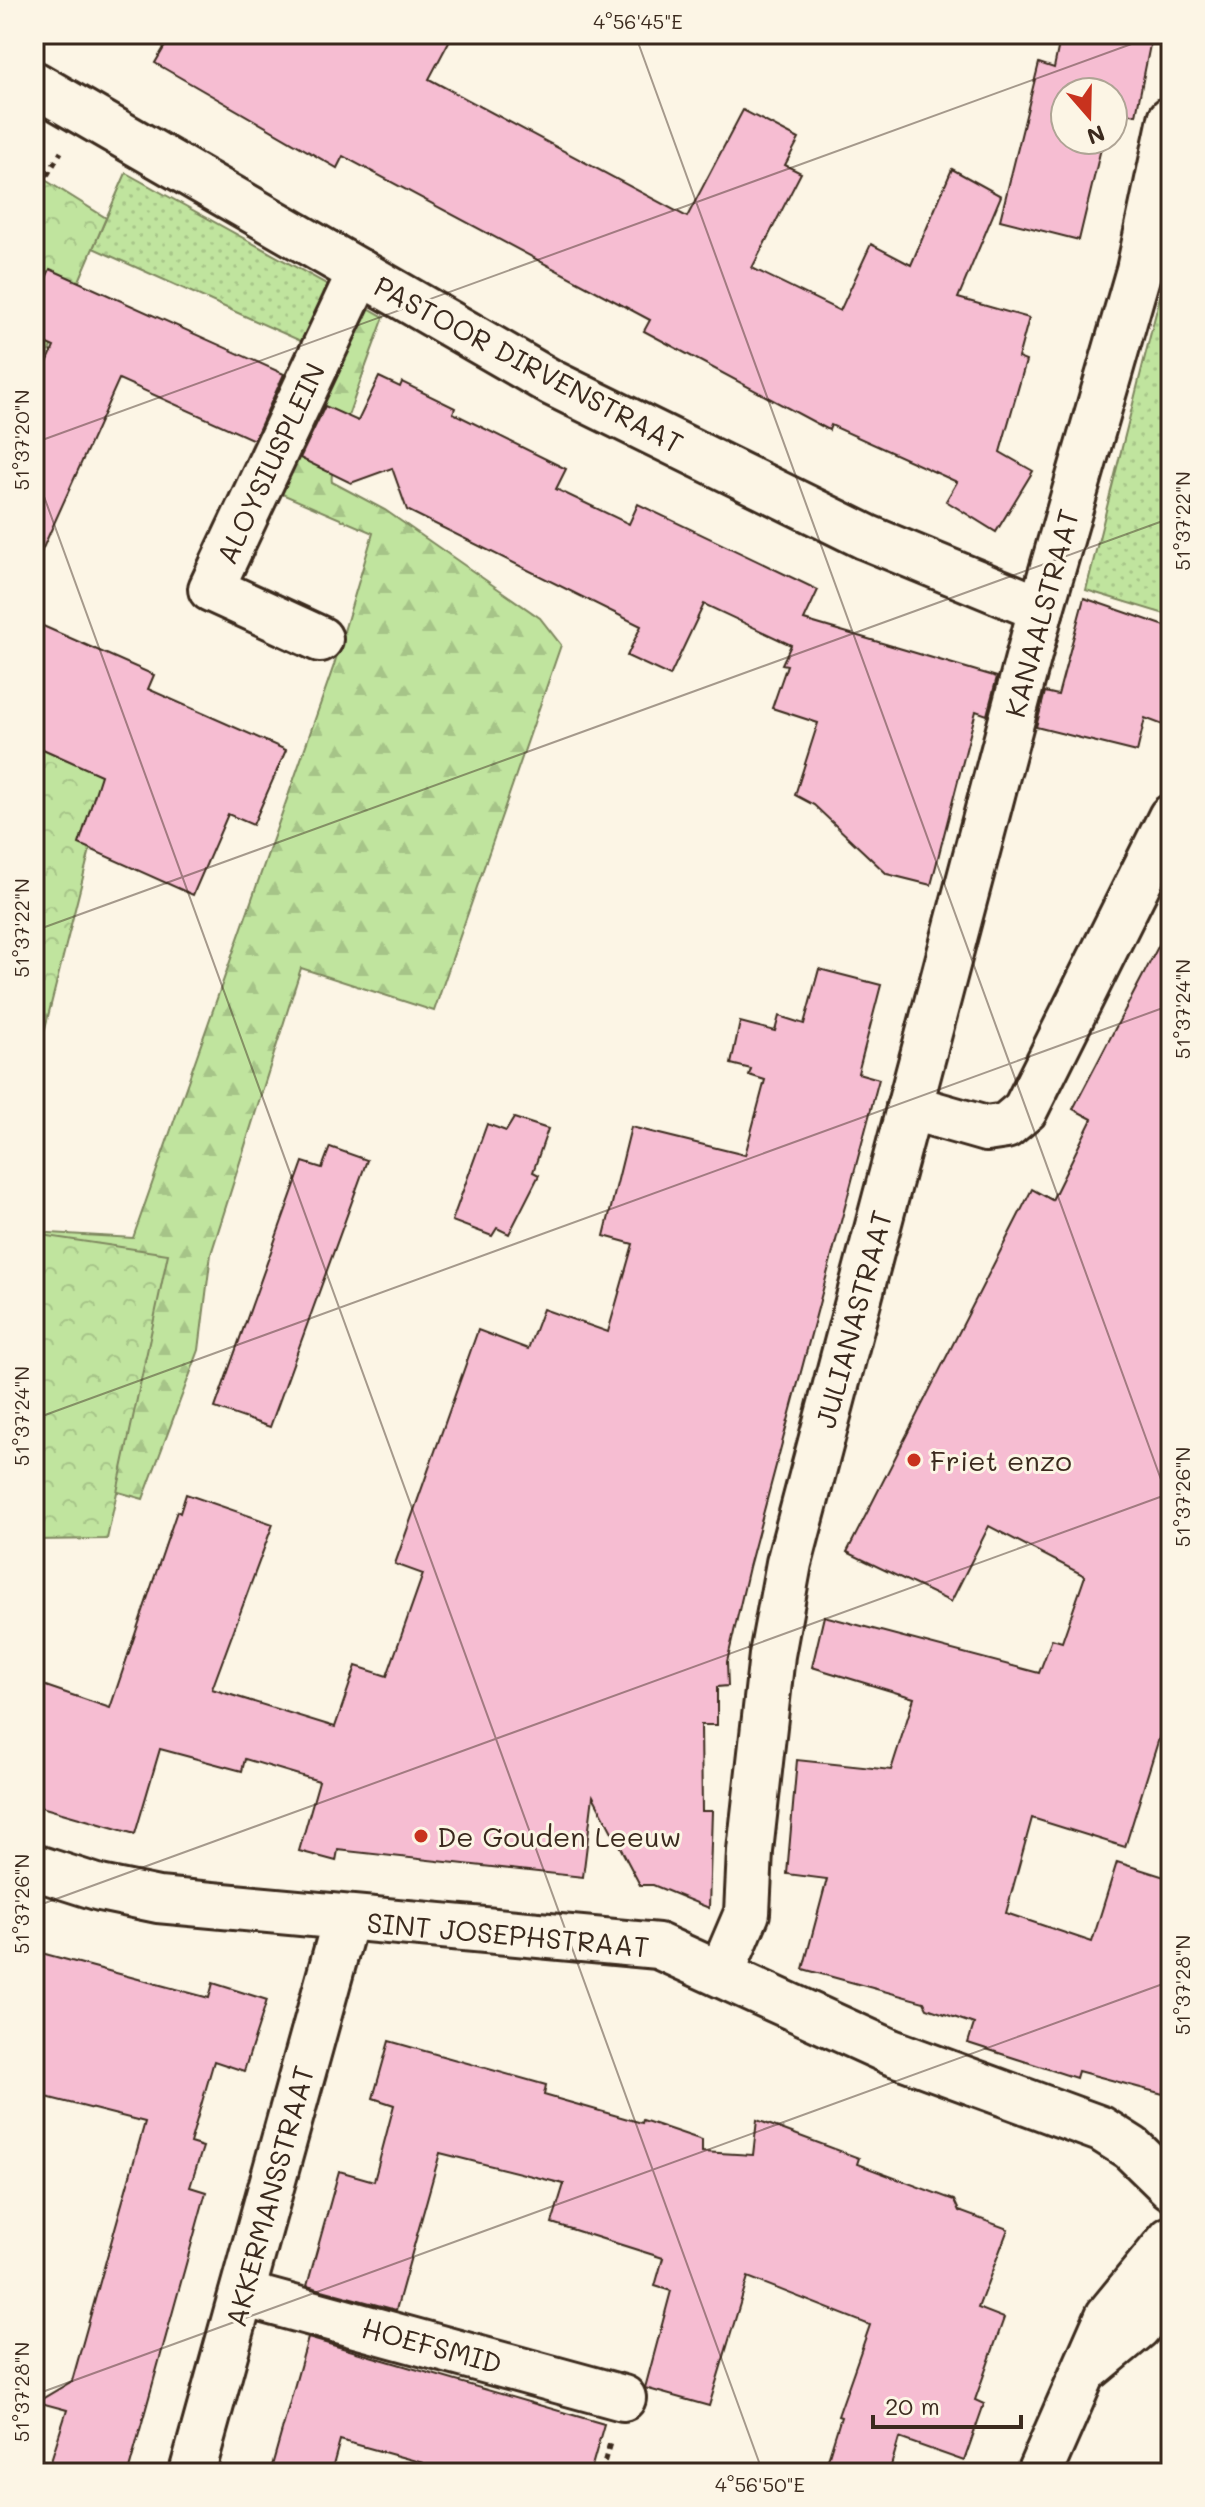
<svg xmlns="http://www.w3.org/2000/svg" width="1205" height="2507" font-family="Mali,sans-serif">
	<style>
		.grass { fill: url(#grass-dots); stroke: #7e875e; stroke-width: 2 }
		.forest { fill: url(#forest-firs); stroke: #7e875e; stroke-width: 2 }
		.park { fill: url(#park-crowns); stroke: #7e875e; stroke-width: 2 }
		.building { fill: #f6bdd2; stroke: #3b2a1e; stroke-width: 2 }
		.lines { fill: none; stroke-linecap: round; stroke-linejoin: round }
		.street-casing { stroke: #3b2a1e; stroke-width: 50 }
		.secondary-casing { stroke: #3b2a1e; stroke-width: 50 }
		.path { stroke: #3b2a1e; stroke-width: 5; stroke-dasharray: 6 6; stroke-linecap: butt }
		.street { stroke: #fcf5e5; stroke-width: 44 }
		.secondary { stroke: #fcf5e5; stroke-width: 44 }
		.ticks { fill: none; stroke: #3b2a1e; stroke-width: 2; stroke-opacity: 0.45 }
		.poi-dot { fill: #c8321e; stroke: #fcf5e5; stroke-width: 3 }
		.labels { text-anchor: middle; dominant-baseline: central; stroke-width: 6; stroke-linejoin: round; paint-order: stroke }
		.street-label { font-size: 28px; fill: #3b2a1e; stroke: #fcf5e5 }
		.poi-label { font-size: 28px; fill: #3b2a1e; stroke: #fcf5e5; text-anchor: start }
		.neatline { fill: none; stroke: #3b2a1e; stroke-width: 3 }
		.ticks-label { font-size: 20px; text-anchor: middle; fill: #3b2a1e }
	</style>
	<defs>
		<pattern id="grass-dots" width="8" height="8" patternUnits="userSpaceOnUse" patternTransform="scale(2)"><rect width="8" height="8" fill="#c0e49e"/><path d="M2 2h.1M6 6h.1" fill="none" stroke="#a6c488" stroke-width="1.8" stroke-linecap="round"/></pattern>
		<pattern id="forest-firs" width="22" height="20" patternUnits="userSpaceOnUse" patternTransform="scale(2)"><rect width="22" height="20" fill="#c0e49e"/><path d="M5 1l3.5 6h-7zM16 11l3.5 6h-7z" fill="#a6c488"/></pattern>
		<pattern id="park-crowns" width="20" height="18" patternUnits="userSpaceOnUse" patternTransform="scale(2)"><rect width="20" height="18" fill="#c0e49e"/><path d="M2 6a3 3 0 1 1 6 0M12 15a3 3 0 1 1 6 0" fill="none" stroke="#a6c488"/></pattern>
	</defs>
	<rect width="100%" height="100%" fill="#fcf5e5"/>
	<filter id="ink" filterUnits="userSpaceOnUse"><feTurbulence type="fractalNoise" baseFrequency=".0125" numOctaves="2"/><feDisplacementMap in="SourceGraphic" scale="16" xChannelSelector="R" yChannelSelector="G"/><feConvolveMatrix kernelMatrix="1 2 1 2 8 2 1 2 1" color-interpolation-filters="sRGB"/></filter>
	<g filter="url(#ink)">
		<g class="grass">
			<path d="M126,173L337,290L314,347L93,248Z"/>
			<path d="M1171,253V616L1086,590Z"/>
		</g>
		<path class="forest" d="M337,290L384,317C375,343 327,464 332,482L385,510L540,618L561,645L434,1011L301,968L211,1254L199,1350L143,1499L34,1468V1232L133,1238L334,665L373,533L261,485Z"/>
		<g class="park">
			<path d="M34,173L106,218L34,386Z"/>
			<path d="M34,745L108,778L34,1072Z"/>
			<path d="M34,1234L168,1254L107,1539L34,1540Z"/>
		</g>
		<g class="building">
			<path d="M172,34H453L429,79L687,217L743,110L799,139L785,165L801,173L752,268L840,311L871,244L911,265L952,169L1001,196L958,298L1029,318L1018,358L1026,361L1000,452L1033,471L996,532L946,501L957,482L831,425L829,430L644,331L650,320L343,156L337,168L155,63Z"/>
			<path d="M1061,34L1094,41L1095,34L1151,40L1136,115L1113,110V92H1065V140H1103L1079,240L1000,220L1039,63L1054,68Z"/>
			<path d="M50,269L284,374L254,440L119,379L34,568V392L54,347L34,338V305Z"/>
			<path d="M379,377L400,387L402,382L455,408L453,413L566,469L556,489L629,524L638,504L818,590L804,620L997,677L987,715L976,711L931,885L887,874L814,805L795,795L818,723L772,708L787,665L782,664L791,645L704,604L670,676L627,656L641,626L407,510L392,468L351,483L300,458L325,406L358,421Z"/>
			<path d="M1084,598L1171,628V728L1145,718L1137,752L1036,727L1045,692L1058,695Z"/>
			<path d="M34,622L154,675L148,689L286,750L253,825L228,814L193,895L79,844L101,775L34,745Z"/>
			<path d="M1171,922V1735L1161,1732L1125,1847L1032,1818L1006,1913L1092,1942L1117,1862L1171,1879V2089L1165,2087L1163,2094L1078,2071L1076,2078L968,2043L974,2024L927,2008L924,2002L803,1969L827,1879L787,1874L797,1760L891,1770L914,1698L812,1667L824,1616L1039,1673L1052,1639L1062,1642L1085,1576L989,1526L951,1602L847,1552L1032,1189L1052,1200L1092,1119L1073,1109Z"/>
			<path d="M819,969L881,985L858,1073L879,1079L749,1567L727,1662L728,1686L717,1687V1725H701L702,1811H712L709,1908L653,1885H640L593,1796L583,1877L338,1850L336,1861L299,1851L319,1781L245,1759L242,1771L160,1749L135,1834L34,1805V1682L110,1708L177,1511L180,1513L186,1494L273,1524L212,1689L335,1727L356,1666L387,1676L423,1574L395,1564L478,1330L528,1349L543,1309L608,1332L633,1244L604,1236L631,1127L745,1155L765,1080L749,1075L751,1069L731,1064L740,1022L775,1031L779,1016L804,1024Z"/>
			<path d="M514,1118L548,1129L533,1172L539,1175L509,1234L497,1228L492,1236L452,1221L487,1124L506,1131Z"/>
			<path d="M330,1147L367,1160L270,1427L215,1408L303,1162L322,1168Z"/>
			<path d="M34,1951L209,1998L213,1983L267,2000L244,2071L214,2061L190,2143L203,2147L190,2187L206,2192L128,2473H47L67,2410L37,2402L72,2381L145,2122L34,2094Z"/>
			<path d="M389,2041L546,2085L544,2095L642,2123L643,2120L702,2140V2152L753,2155L757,2120L859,2158L857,2164L954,2200L959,2211L1008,2229L978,2308L1004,2318L975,2400L984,2404L964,2461L899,2438L889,2473H837L840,2462L828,2459L841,2417L838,2416L870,2325L748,2277L709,2406L645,2388L671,2291L655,2286L663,2258L552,2223L564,2184L440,2153L396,2310L307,2286L339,2171L374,2181L394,2105L373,2098Z"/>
			<path d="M308,2338L604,2424L590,2473H420L423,2463L340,2440L331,2473H270Z"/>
		</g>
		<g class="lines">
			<defs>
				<g id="street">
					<path d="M34,84L552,383L866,537L1041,609"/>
					<path d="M320,639L211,589L360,272"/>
					<path d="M909,1107L986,1129L1006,1126L1025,1110L1171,817"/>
					<path d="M34,1867L100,1888L158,1900L658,1946L891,2052L1101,2129L1131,2148L1171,2187"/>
					<path d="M721,1974L747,1913L750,1851L772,1655L789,1563L1041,609L1139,270L1171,119"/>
					<path d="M242,2294L623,2398"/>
					<path d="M192,2473L345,1920"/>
				</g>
				<g id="secondary">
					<path d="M1090,2367L1138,2327L1171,2288"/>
					<path d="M1039,2473L1108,2316L1171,2239"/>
				</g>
			</defs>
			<use href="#street" class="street-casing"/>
			<use href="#secondary" class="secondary-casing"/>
			<g class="path">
				<path d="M34,174H48L61,152"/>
				<path d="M601,2473L610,2443"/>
			</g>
			<use href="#street" class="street"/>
			<use href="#secondary" class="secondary"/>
		</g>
	</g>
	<path class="ticks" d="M635,34L1171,1507M34,443L1159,34M34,469L763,2473M34,931L1171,518M34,1419L1171,1005M34,1907L1171,1493M34,2395L1171,1981M1161,2473L1171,2469"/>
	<g class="poi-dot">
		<circle cx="914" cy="1460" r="8"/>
		<circle cx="421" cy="1836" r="8"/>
	</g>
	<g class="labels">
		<g class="street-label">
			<text transform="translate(529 364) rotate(28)">PASTOOR DIRVENSTRAAT</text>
			<text transform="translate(270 463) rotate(-65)">ALOYSIUSPLEIN</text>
			<text transform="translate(1041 613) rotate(-75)">KANAALSTRAAT</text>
			<text transform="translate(853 1319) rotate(-75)">JULIANASTRAAT</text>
			<text transform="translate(508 1934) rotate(5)">SINT JOSEPHSTRAAT</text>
			<text transform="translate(269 2196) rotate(-75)">AKKERMANSSTRAAT</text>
			<text transform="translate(432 2345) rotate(15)">HOEFSMID</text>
		</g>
		<g class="poi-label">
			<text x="930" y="1460">Friet enzo</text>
			<text x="437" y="1836">De Gouden Leeuw</text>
		</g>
	</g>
	<rect width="1205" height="2507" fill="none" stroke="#fcf5e5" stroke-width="88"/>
	<g transform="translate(1089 116) rotate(160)"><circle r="38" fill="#fcf5e5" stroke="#afa495" stroke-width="2"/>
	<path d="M0-6L14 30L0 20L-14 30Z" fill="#c8321e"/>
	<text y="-12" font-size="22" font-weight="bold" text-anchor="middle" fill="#3b2a1e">N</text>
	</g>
	<path d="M873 2415v12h148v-12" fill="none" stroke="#3b2a1e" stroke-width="4"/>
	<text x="885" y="2415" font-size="24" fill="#3b2a1e" stroke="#fcf5e5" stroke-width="6" paint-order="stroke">20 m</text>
	<rect x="44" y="44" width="1117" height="2419" class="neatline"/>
	<g class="ticks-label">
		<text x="638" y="29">4°56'45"E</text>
		<text transform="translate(22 440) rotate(-90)" y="7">51°37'20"N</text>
		<text transform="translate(1183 521) rotate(-90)" y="7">51°37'22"N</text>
		<text transform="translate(22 928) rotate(-90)" y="7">51°37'22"N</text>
		<text transform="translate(1183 1009) rotate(-90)" y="7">51°37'24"N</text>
		<text transform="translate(22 1416) rotate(-90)" y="7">51°37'24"N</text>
		<text transform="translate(1183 1497) rotate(-90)" y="7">51°37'26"N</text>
		<text transform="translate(22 1904) rotate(-90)" y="7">51°37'26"N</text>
		<text transform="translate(1183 1985) rotate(-90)" y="7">51°37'28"N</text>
		<text transform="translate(22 2392) rotate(-90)" y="7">51°37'28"N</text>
		<text x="760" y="2492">4°56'50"E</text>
	</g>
</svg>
